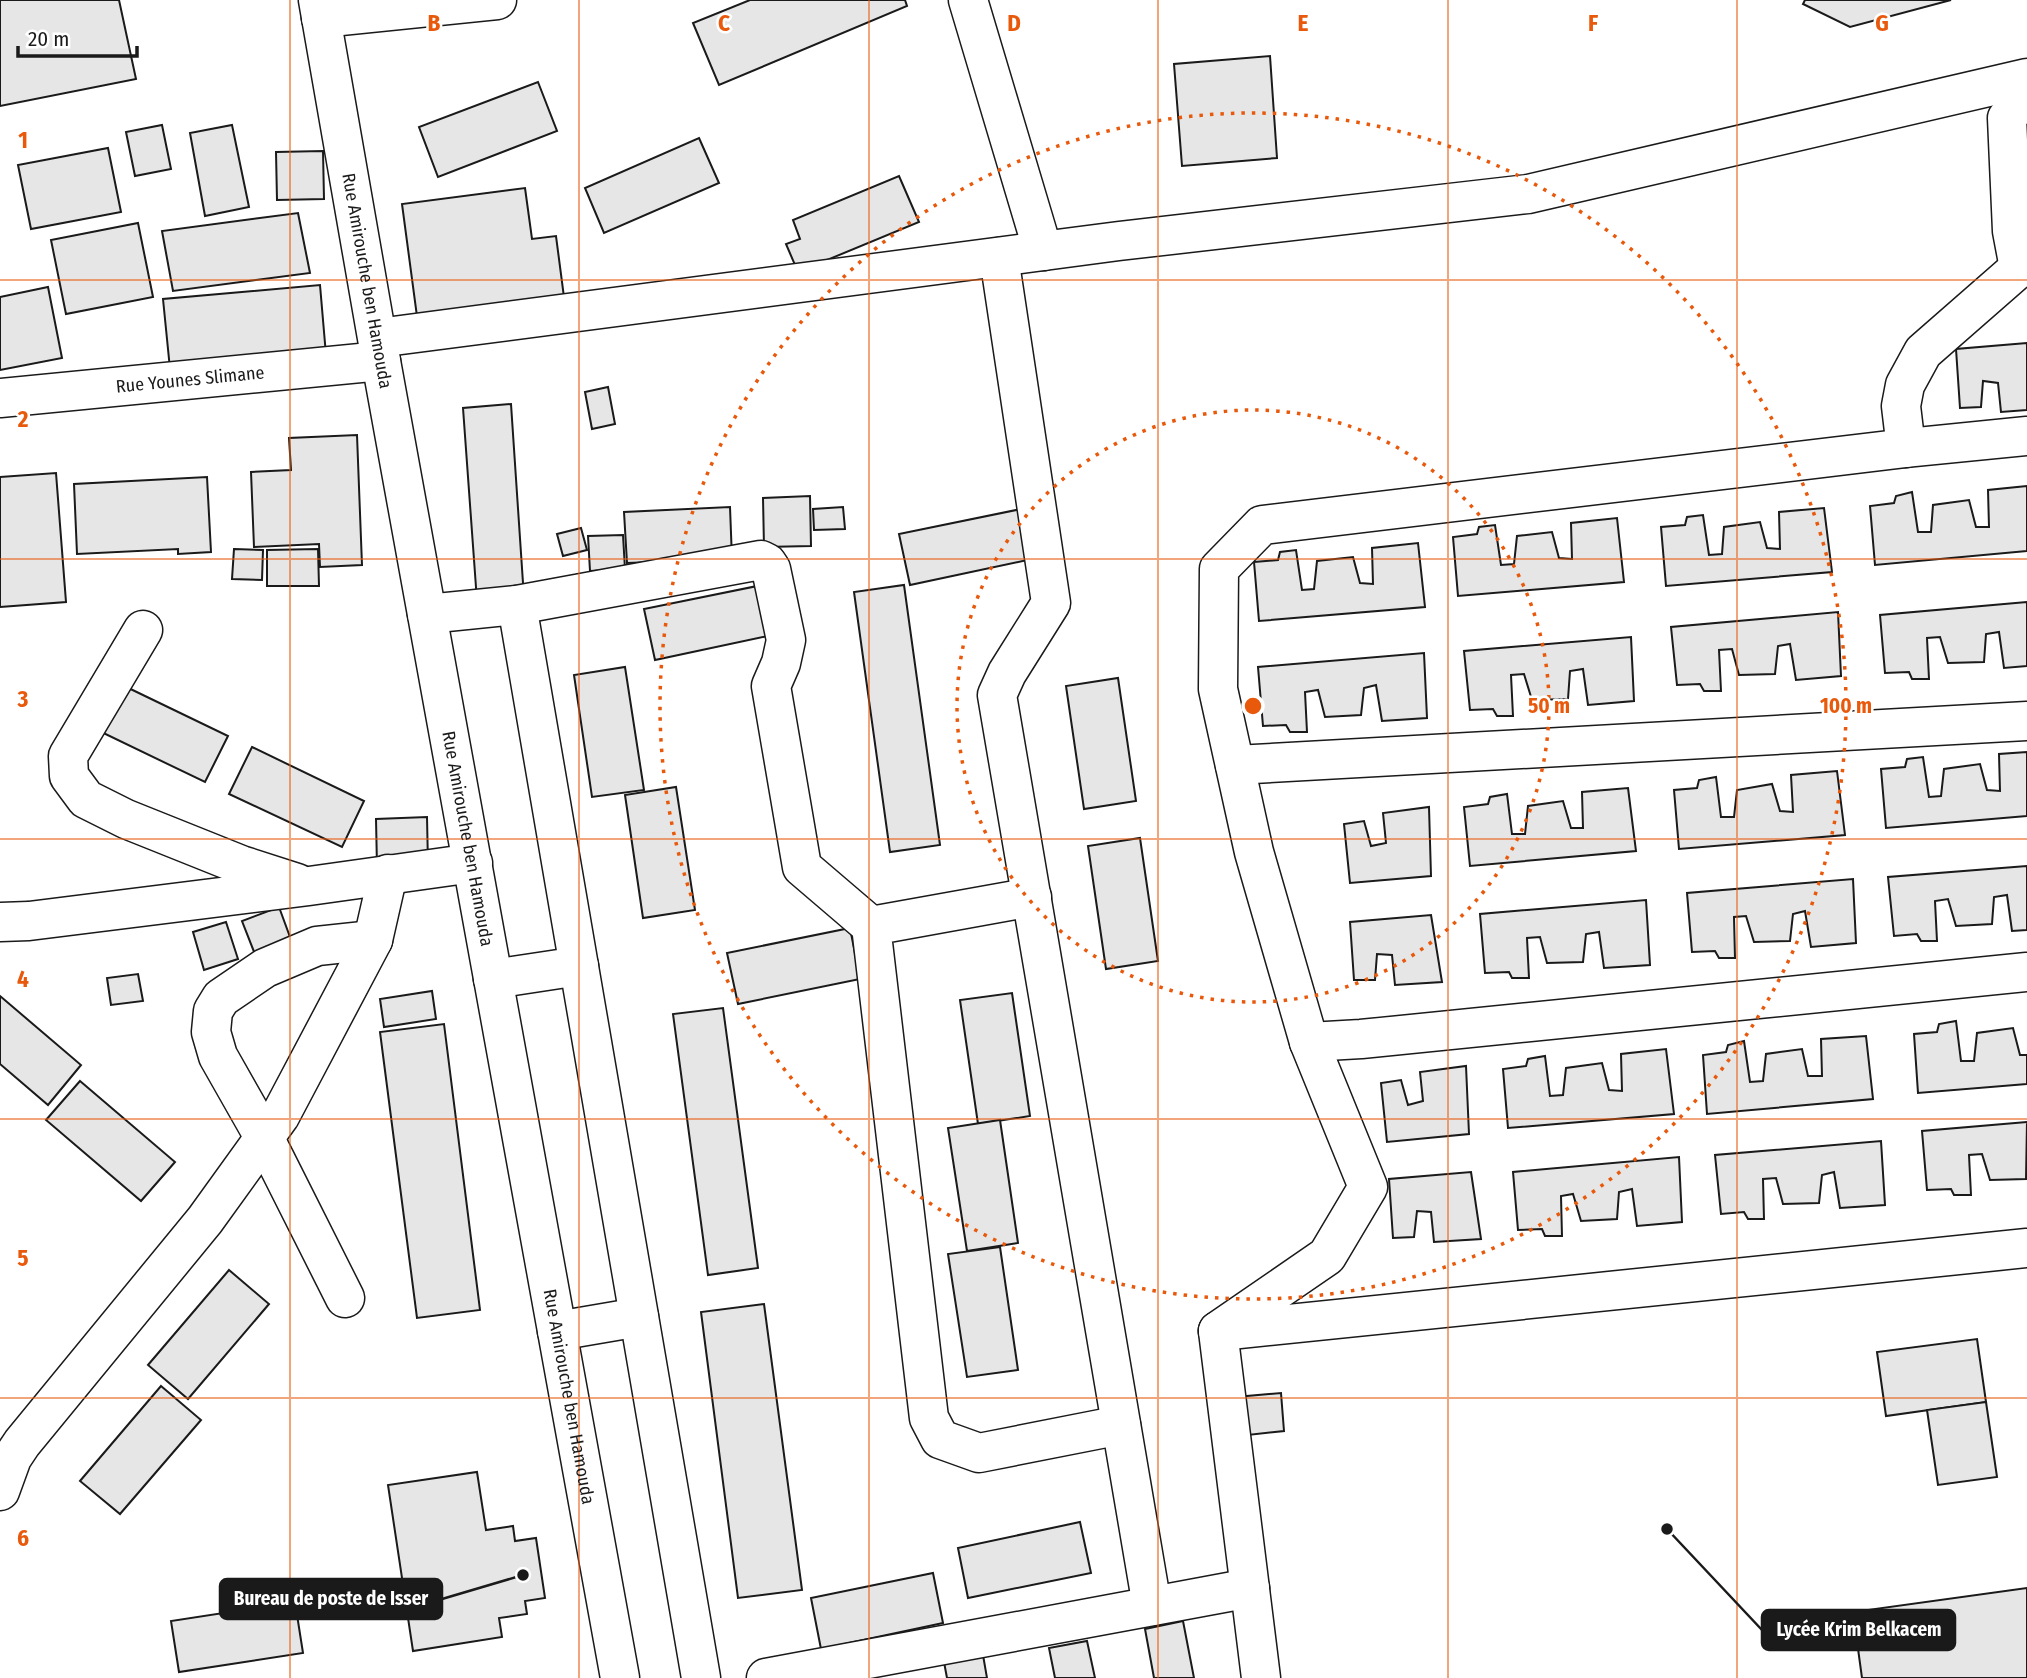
<svg xmlns="http://www.w3.org/2000/svg" width="2027" height="1678" font-family="'Fira Sans Condensed',sans-serif">
	<style>
		.building { fill: #e6e6e6; stroke: #1a1a1a; stroke-width: 2 }
		.lines { fill: none; stroke-linecap: round; stroke-linejoin: round }
		.minor-casing { stroke: #1a1a1a; stroke-width: 41 }
		.minor { stroke: #fff; stroke-width: 38 }
		.grid { fill: none; stroke: #e8590c; stroke-width: 2; stroke-opacity: 0.55 }
		.ring { fill: none; stroke: #e8590c; stroke-width: 3.5; stroke-dasharray: 3.5 7 }
		.labels { text-anchor: middle; dominant-baseline: central; stroke-width: 5; stroke-linejoin: round; paint-order: stroke }
		.street-label { font-size: 18px; fill: #1a1a1a; stroke: #fff }
		.grid-label { font-size: 23px; text-anchor: middle; font-weight: bold; fill: #e8590c; stroke: #fff; stroke-width: 5; stroke-linejoin: round; paint-order: stroke }
		.centre { fill: #e8590c; stroke: #fff; stroke-width: 3.5 }
		.ring-label { font-size: 21px; text-anchor: middle; font-weight: bold; fill: #e8590c; stroke: #fff; stroke-width: 5; stroke-linejoin: round; paint-order: stroke }
		.leader { fill: none; stroke: #1a1a1a; stroke-width: 2.5 }
		.callout-dot { fill: #1a1a1a; stroke: #fff; stroke-width: 2.5 }
		.callout { fill: #1a1a1a; stroke: #1a1a1a; stroke-width: 2.5 }
		.callout-label { font-size: 19px; text-anchor: middle; font-weight: bold; fill: #fff }
	</style>
	<rect width="100%" height="100%" fill="#fff"/>
	<g class="building">
		<path d="M0,0H119L136,79L0,106Z"/>
		<path d="M750,0H905L907,6L719,85L693,23Z"/>
		<path d="M1805,0H1951L1850,27L1803,4Z"/>
		<path d="M1270,56L1277,158L1182,166L1174,64Z"/>
		<path d="M538,82L557,131L438,177L419,127Z"/>
		<path d="M162,125L171,169L135,176L126,132Z"/>
		<path d="M232,125L249,207L205,216L190,133Z"/>
		<path d="M699,138L719,183L604,233L585,188Z"/>
		<path d="M108,148L121,212L31,229L18,165Z"/>
		<path d="M323,151L324,199L277,200L276,152Z"/>
		<path d="M899,176L919,222L798,272L786,244L800,239L793,220Z"/>
		<path d="M525,188L532,239L556,236L565,305L418,324L402,204Z"/>
		<path d="M298,213L310,273L173,291L162,231Z"/>
		<path d="M138,223L153,297L66,314L51,240Z"/>
		<path d="M320,285L326,355L170,369L163,299Z"/>
		<path d="M48,287L62,358L0,370V297Z"/>
		<path d="M2027,343V410L2001,412L1998,383L1983,381L1981,407L1960,408L1956,349Z"/>
		<path d="M608,387L615,424L592,429L585,392Z"/>
		<path d="M511,404L524,598L477,601L463,408Z"/>
		<path d="M357,435L362,565L320,567L319,544L254,547L251,472L291,470L289,438Z"/>
		<path d="M56,473L66,602L0,607V477Z"/>
		<path d="M207,477L211,552L178,554V549L77,554L74,484Z"/>
		<path d="M2027,486V551L1875,565L1870,506L1894,503L1896,496L1912,492L1918,532H1931L1933,505L1969,500L1976,527H1989L1988,490Z"/>
		<path d="M810,496L811,546L764,547L763,498Z"/>
		<path d="M730,507L732,559L627,563L624,512Z"/>
		<path d="M843,507L845,529L814,530L813,509Z"/>
		<path d="M1824,508L1832,572L1666,586L1661,527L1685,525L1687,517L1703,515L1709,555L1722,554L1724,527L1760,522L1767,548L1780,549L1779,512Z"/>
		<path d="M1021,509L1032,559L910,585L899,534Z"/>
		<path d="M1617,518L1624,582L1458,596L1453,537L1477,534L1479,527L1495,525L1501,565L1514,564L1517,536L1552,532L1559,558L1572,559L1571,523Z"/>
		<path d="M581,528L587,550L563,556L557,534Z"/>
		<path d="M623,535L625,569L590,571L588,536Z"/>
		<path d="M1418,543L1425,607L1259,621L1254,562L1278,560L1280,552L1296,550L1302,590L1314,589L1317,561L1353,557L1360,583L1373,584L1372,548Z"/>
		<path d="M234,549L263,550L262,580L232,579Z"/>
		<path d="M318,549L319,586H267V550Z"/>
		<path d="M767,584L777,634L655,660L644,609Z"/>
		<path d="M904,585L940,845L890,852L854,592Z"/>
		<path d="M2027,602V666L2004,668L1999,632L1986,634L1984,662L1948,663L1940,637L1927,638L1929,679H1912L1909,672L1885,673L1880,615Z"/>
		<path d="M1838,612L1841,676L1796,680L1790,644L1778,646L1775,674L1739,675L1732,649L1719,650L1721,691H1704L1700,684L1677,685L1671,627Z"/>
		<path d="M1631,637L1634,701L1588,705L1583,669L1570,671L1568,699L1532,700L1524,674L1511,675L1513,716H1497L1493,709L1470,710L1464,651Z"/>
		<path d="M1424,653L1427,718L1382,721L1376,685L1364,688L1361,715L1325,717L1318,690L1305,692L1307,732H1290L1286,725L1263,726L1258,667Z"/>
		<path d="M625,667L644,790L592,797L574,675Z"/>
		<path d="M1118,678L1136,801L1084,809L1066,686Z"/>
		<path d="M116,682L228,736L205,782L93,728Z"/>
		<path d="M252,747L364,801L342,847L229,794Z"/>
		<path d="M2027,752V816L1886,828L1881,769L1905,767L1907,759L1923,757L1929,797L1941,796L1944,769L1980,764L1987,790L2000,791L1999,754Z"/>
		<path d="M1837,771L1845,835L1679,849L1674,790L1697,788L1699,780L1716,777L1721,817H1734L1737,790L1772,784L1780,811L1793,812L1791,775Z"/>
		<path d="M676,787L695,910L643,918L625,795Z"/>
		<path d="M1628,788L1636,851L1470,866L1464,807L1488,804L1490,797L1507,794L1512,834H1525L1528,806L1563,801L1571,828H1583L1582,792Z"/>
		<path d="M1429,807L1431,876L1350,883L1344,824L1364,821L1371,846L1386,843L1383,813Z"/>
		<path d="M427,817L428,865L377,867L376,819Z"/>
		<path d="M1140,838L1158,961L1106,969L1088,846Z"/>
		<path d="M2027,866V930L2012,931L2007,895L1994,897L1992,924L1956,926L1948,899L1935,901L1937,941H1921L1917,934L1894,936L1888,877Z"/>
		<path d="M1853,879L1856,943L1811,947L1805,911L1793,914L1790,941L1754,942L1746,916L1734,917L1735,958H1719L1715,951L1692,952L1687,893Z"/>
		<path d="M1646,900L1650,965L1604,968L1599,932L1586,934L1583,962L1547,963L1540,937L1527,938L1529,978H1512L1509,972L1485,973L1480,914Z"/>
		<path d="M279,907L294,948L258,962L242,921Z"/>
		<path d="M1431,915L1442,982L1395,985L1392,955L1377,954L1375,980H1354L1350,922Z"/>
		<path d="M226,922L238,959L204,970L193,932Z"/>
		<path d="M850,928L860,979L738,1004L727,953Z"/>
		<path d="M138,974L143,1001L111,1005L107,978Z"/>
		<path d="M432,991L436,1019L384,1027L380,999Z"/>
		<path d="M1012,993L1030,1116L978,1124L960,1000Z"/>
		<path d="M0,996L81,1065L48,1105L0,1064Z"/>
		<path d="M723,1008L758,1268L708,1275L673,1014Z"/>
		<path d="M1956,1021L1961,1061H1974L1977,1033L2013,1028L2020,1055H2027V1084L1918,1093L1914,1034L1937,1032L1939,1024Z"/>
		<path d="M444,1024L480,1310L417,1318L380,1032Z"/>
		<path d="M1866,1036L1873,1099L1707,1114L1703,1055L1726,1052L1728,1045L1744,1041L1750,1082L1763,1081L1766,1054L1802,1049L1808,1076H1822L1821,1039Z"/>
		<path d="M1666,1049L1674,1114L1508,1128L1503,1069L1526,1066L1528,1059L1545,1056L1550,1096L1563,1095L1566,1068L1602,1063L1609,1090L1622,1091L1621,1054Z"/>
		<path d="M1466,1066L1469,1134L1387,1142L1381,1083L1401,1080L1408,1105L1423,1101L1420,1072Z"/>
		<path d="M80,1081L175,1162L141,1201L46,1120Z"/>
		<path d="M1000,1120L1018,1243L967,1251L948,1128Z"/>
		<path d="M2027,1122L2026,1179L1990,1180L1982,1154L1969,1155L1971,1195H1954L1951,1189L1927,1190L1922,1131Z"/>
		<path d="M1881,1141L1885,1205L1840,1208L1834,1172L1822,1175L1819,1203L1783,1204L1776,1178L1763,1179L1764,1219H1748L1744,1212L1721,1214L1715,1155Z"/>
		<path d="M1679,1157L1682,1222L1637,1226L1632,1189L1619,1192L1617,1219L1581,1221L1573,1194L1561,1196L1562,1236H1545L1542,1229L1518,1230L1513,1172Z"/>
		<path d="M1471,1172L1481,1239L1434,1242L1431,1212L1417,1211L1414,1237L1393,1238L1389,1179Z"/>
		<path d="M1000,1247L1018,1370L967,1377L948,1254Z"/>
		<path d="M229,1270L269,1304L188,1399L148,1365Z"/>
		<path d="M764,1304L802,1590L738,1598L701,1312Z"/>
		<path d="M1977,1339L1986,1402L1886,1416L1877,1352Z"/>
		<path d="M161,1386L201,1420L120,1514L80,1481Z"/>
		<path d="M1281,1393L1284,1431L1239,1436L1236,1397Z"/>
		<path d="M1986,1402L1997,1477L1938,1485L1927,1410Z"/>
		<path d="M477,1472L486,1530L513,1526L515,1541L536,1538L545,1598L525,1601L527,1614L499,1618L502,1637L413,1651L388,1485Z"/>
		<path d="M1080,1522L1091,1573L968,1598L958,1548Z"/>
		<path d="M933,1573L943,1623L821,1649L811,1598Z"/>
		<path d="M2027,1588V1678H1862L1853,1612Z"/>
		<path d="M295,1602L303,1653L179,1672L171,1621Z"/>
		<path d="M1183,1621L1194,1678H1154L1145,1629Z"/>
		<path d="M1087,1641L1095,1678H1055L1049,1648Z"/>
		<path d="M983,1655L987,1678H947L944,1662Z"/>
	</g>
	<g class="lines">
		<defs>
			<g id="minor">
				<path id="s1" d="M318,0L381,361L620,1678"/>
				<path d="M968,0L1043,251"/>
				<path d="M321,18L497,0"/>
				<path d="M2027,92L2007,118L2012,231L2019,268L2027,267"/>
				<path d="M999,257L1051,603L1007,673L997,695L1152,1606"/>
				<path d="M378,338L1119,241L1528,194L2027,78"/>
				<path id="s2" d="M0,398L381,361"/>
				<path d="M1906,448L1901,406L1905,385L1923,352L2019,268"/>
				<path d="M517,605L701,1678"/>
				<path d="M427,614L517,605L761,560L767,563L771,569L786,640L781,663L771,686L802,867L871,926"/>
				<path d="M143,630L68,756L69,776L86,799L126,819L241,865L297,883"/>
				<path d="M1235,765L2027,721"/>
				<path d="M1032,897L871,926L929,1418L940,1439L979,1453L1121,1425"/>
				<path d="M0,922L29,921L309,886L473,863"/>
				<path d="M493,979L579,966"/>
				<path d="M1309,1042L1361,1039L2027,972"/>
				<path d="M345,1298L264,1137L218,1056L211,1032L213,1011L221,998L265,968L317,946L373,940"/>
				<path d="M557,1331L639,1317"/>
				<path d="M1218,1331L1327,1256L1368,1187L1309,1042L1254,852L1218,689L1219,569L1262,525L1906,448L2027,436"/>
				<path d="M1218,1331L1261,1678"/>
				<path d="M1220,1331L2027,1248"/>
				<path d="M0,1491L12,1458L22,1443L205,1220L280,1116L373,940L388,874"/>
				<path d="M766,1678L1250,1588"/>
			</g>
		</defs>
		<use href="#minor" class="minor-casing"/>
		<use href="#minor" class="minor"/>
	</g>
	<path class="grid" d="M290,0V1678M579,0V1678M869,0V1678M1158,0V1678M1448,0V1678M1737,0V1678M0,280H2027M0,559H2027M0,839H2027M0,1119H2027M0,1398H2027"/>
	<g class="ring">
		<circle cx="1253" cy="706" r="296"/>
		<circle cx="1253" cy="706" r="593"/>
	</g>
	<g class="labels">
		<g class="street-label">
			<text stroke="none"><textPath href="#s1" startOffset="285">Rue Amirouche ben Hamouda</textPath></text>
			<text stroke="none"><textPath href="#s2" startOffset="191">Rue Younes Slimane</textPath></text>
			<text stroke="none"><textPath href="#s1" startOffset="852">Rue Amirouche ben Hamouda</textPath></text>
			<text stroke="none"><textPath href="#s1" startOffset="1419">Rue Amirouche ben Hamouda</textPath></text>
		</g>
	</g>
	<g class="grid-label">
		<text x="434" y="31">B</text>
		<text x="724" y="31">C</text>
		<text x="1014" y="31">D</text>
		<text x="1303" y="31">E</text>
		<text x="1593" y="31">F</text>
		<text x="1882" y="31">G</text>
		<text x="23" y="148">1</text>
		<text x="23" y="427">2</text>
		<text x="23" y="707">3</text>
		<text x="23" y="987">4</text>
		<text x="23" y="1266">5</text>
		<text x="23" y="1546">6</text>
	</g>
	<circle cx="1253" cy="706" r="10" class="centre"/>
	<g class="ring-label">
		<text x="1549" y="713">50 m</text>
		<text x="1846" y="713">100 m</text>
	</g>
	<path class="leader" d="M523 1575L442 1599M1667 1529L1762 1630"/>
	<g class="callout-dot">
		<circle cx="523" cy="1575" r="7"/>
		<circle cx="1667" cy="1529" r="7"/>
	</g>
	<g class="callout">
		<rect x="220" y="1579" width="222" height="40" rx="7"/>
		<rect x="1762" y="1610" width="193" height="40" rx="7"/>
	</g>
	<g class="callout-label">
		<text x="331" y="1605">Bureau de poste de Isser</text>
		<text x="1859" y="1636">Lycée Krim Belkacem</text>
	</g>
	<path d="M18 46v10h119v-10" fill="none" stroke="#1a1a1a" stroke-width="3.5"/>
	<text x="28" y="46" font-size="21" fill="#1a1a1a" stroke="#ffffff" stroke-width="5" paint-order="stroke">20 m</text>
</svg>
